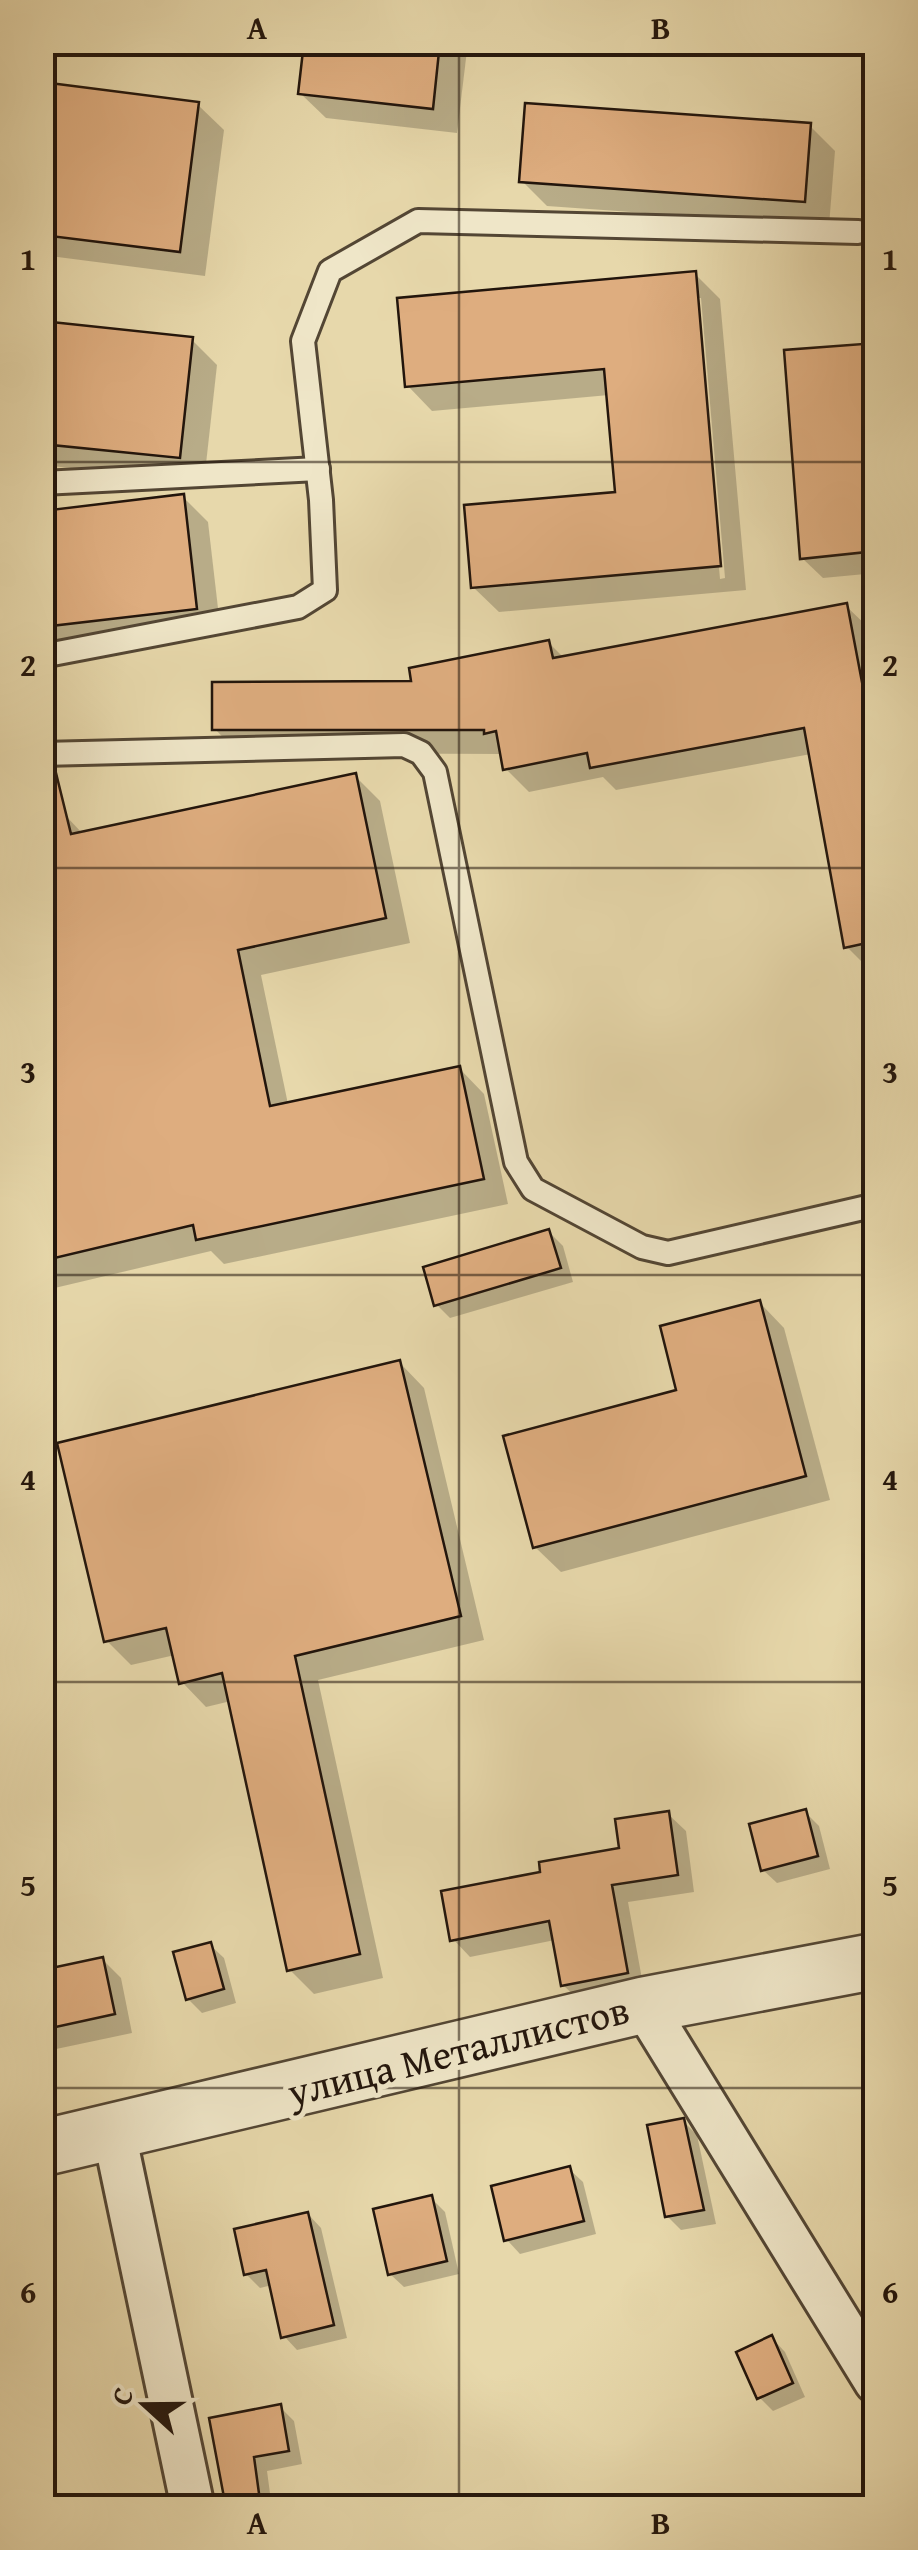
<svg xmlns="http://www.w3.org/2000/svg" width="918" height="2550" font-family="'Gentium Book Plus',serif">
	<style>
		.shadow { fill: #0003; fill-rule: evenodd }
		.building { fill: #dead7f; stroke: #22150c; stroke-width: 2.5 }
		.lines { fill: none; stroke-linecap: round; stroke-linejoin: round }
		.service-casing { stroke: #534634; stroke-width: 28 }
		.minor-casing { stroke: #534634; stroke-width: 48 }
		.tertiary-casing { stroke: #534634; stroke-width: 60 }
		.service { stroke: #efe6c8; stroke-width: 22 }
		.minor { stroke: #efe6c8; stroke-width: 42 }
		.tertiary { stroke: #efe6c8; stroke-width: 55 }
		.grid { fill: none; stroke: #22150c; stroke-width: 2.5; stroke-opacity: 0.55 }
		.labels { text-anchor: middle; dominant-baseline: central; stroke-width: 10; stroke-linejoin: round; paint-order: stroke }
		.street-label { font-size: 40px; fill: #22150c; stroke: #efe6c8 }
		.neatline { fill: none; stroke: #22150c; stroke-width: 4 }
		.grid-label { font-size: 32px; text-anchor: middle; font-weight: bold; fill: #22150c }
	</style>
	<rect width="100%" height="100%" fill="#e7d8ab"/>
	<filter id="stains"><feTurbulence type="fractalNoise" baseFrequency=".002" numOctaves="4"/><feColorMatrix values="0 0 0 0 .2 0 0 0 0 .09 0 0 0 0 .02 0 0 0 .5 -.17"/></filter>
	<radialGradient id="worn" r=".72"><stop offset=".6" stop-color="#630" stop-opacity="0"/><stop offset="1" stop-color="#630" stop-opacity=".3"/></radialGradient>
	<g class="shadow">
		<path d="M306,42H468L457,133L326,118L300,93Z"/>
		<path d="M42,85L198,105L224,130L205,276L42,255Z"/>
		<path d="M810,126L835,151L829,226L547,206L522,181Z"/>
		<path d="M695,274L720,299L746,590L499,612L473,587L618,494L609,395L432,411L407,385ZM696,298H701L725,578L720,579Z"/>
		<path d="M42,324L191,339L217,365L204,482L42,465Z"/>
		<path d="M876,345V573L823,578L802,558Z"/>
		<path d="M183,497L208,522L221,634L42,655V513Z"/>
		<path d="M846,606L870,629L876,659V969L870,970L846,946L811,754L616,790L603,777L529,792L505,768L503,754L238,753L215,729L414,683L548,642L564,658Z"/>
		<path d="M355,776L380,801L410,943L261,975L288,1104L459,1068L484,1094L508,1204L224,1264L211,1251L42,1291V820L65,815L83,834Z"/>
		<path d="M549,1232L563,1246L573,1282L450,1318L436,1304Z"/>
		<path d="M759,1302L784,1328L830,1500L561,1572L535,1547Z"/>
		<path d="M400,1363L424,1388L484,1640L318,1680L383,1978L314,1994L289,1969L231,1701L206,1707L182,1682L175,1655L131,1665L107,1641Z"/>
		<path d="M805,1812L819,1826L830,1869L777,1883L763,1870Z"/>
		<path d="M668,1814L686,1831L694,1892L628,1902L644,1990L581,2002L563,1985L555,1940L470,1957L453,1939L543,1874L622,1850Z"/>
		<path d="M210,1945L224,1958L236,2003L202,2013L188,1999Z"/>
		<path d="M102,1959L121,1978L132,2033L42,2052V1972Z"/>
		<path d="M42,2056L57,2122L42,2125Z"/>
		<path d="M683,2121L697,2135L716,2224L681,2230L667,2216Z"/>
		<path d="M569,2169L583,2182L596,2234L520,2254L507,2240Z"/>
		<path d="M431,2198L445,2212L459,2274L404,2287L390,2274Z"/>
		<path d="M308,2214L321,2228L347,2338L297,2350L284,2336L272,2285L260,2288L246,2274Z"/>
		<path d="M42,2313L49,2337L42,2339Z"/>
		<path d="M772,2338L785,2352L805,2397L773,2411L759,2397Z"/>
		<path d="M280,2407L294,2421L302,2464L267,2471L272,2508H228L212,2420Z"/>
	</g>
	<g class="building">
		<path d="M304,42H440L433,109L298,94Z"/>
		<path d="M42,82L199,102L180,252L42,235Z"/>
		<path d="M525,103L811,123L805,202L519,182Z"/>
		<path d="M696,271L721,566L471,588L464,505L615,492L604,369L405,387L397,298Z"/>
		<path d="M42,321L193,337L180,458L42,444Z"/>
		<path d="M876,343V551L800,559L784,350Z"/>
		<path d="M184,494L197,609L42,627V511Z"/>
		<path d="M847,603L876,756V941L844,948L804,728L590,768L587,753L503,770L496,731L484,734V730H212V682L411,681L409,668L549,640L553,658Z"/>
		<path d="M42,769H55L71,834L356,773L386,918L238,950L270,1106L460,1066L484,1179L196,1240L193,1225L42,1261Z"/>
		<path d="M549,1229L561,1268L434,1306L423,1267Z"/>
		<path d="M760,1300L806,1476L533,1548L503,1436L676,1390L660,1326Z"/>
		<path d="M400,1360L461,1616L295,1656L360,1954L287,1971L222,1673L179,1684L166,1628L104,1642L57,1443Z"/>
		<path d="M806,1809L818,1856L761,1871L749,1824Z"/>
		<path d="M669,1811L678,1875L612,1885L628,1973L561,1986L549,1921L450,1941L441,1891L540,1872L539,1862L619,1848L615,1819Z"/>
		<path d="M211,1942L224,1989L186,2000L173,1952Z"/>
		<path d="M103,1957L115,2014L42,2030V1970Z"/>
		<path d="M684,2118L704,2210L665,2217L647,2125Z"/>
		<path d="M570,2166L584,2221L504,2241L491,2186Z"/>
		<path d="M432,2195L447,2261L388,2275L373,2209Z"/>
		<path d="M308,2212L334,2325L281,2338L266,2270L244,2275L234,2229Z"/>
		<path d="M772,2335L793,2383L757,2399L736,2352Z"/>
		<path d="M281,2404L289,2451L254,2457L261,2508H226L209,2418Z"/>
	</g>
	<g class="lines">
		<defs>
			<g id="service">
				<path d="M42,483L318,469"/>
				<path d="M42,656L298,607L325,590L321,500L303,341L330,271L418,221L858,232"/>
				<path d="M42,754L404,745L421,753L435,772L516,1162L533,1189L642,1247L668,1253L876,1205"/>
			</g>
			<g id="minor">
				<path d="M644,2005L876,2382"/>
				<path d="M114,2133L193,2508"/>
			</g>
			<path id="tertiary" d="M42,2148L644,2005L876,1961"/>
		</defs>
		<use href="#service" class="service-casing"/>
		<use href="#minor" class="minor-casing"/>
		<use href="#tertiary" class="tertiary-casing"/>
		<use href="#service" class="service"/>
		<use href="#minor" class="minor"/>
		<use href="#tertiary" class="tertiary"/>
	</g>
	<path class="grid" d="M459,42V2508M42,462H876M42,868H876M42,1275H876M42,1682H876M42,2088H876"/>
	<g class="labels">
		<g class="street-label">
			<text transform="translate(458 2050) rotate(-14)">улица Металлистов</text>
		</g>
	</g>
	<rect width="918" height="2550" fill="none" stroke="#e7d8ab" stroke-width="110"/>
	<g transform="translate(145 2405) rotate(291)" stroke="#efe6c8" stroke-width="8" paint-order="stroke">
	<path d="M0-8L18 38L0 25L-18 38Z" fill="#22150c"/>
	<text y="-15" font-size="28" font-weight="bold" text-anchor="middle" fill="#22150c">С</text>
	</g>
	<rect x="55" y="55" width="808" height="2440" class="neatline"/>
	<g class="grid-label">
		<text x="257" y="39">A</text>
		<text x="661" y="39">B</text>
		<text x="28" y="270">1</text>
		<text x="890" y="270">1</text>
		<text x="28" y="676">2</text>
		<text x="890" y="676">2</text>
		<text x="28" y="1083">3</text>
		<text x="890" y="1083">3</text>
		<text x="28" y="1490">4</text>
		<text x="890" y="1490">4</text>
		<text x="28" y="1896">5</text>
		<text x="890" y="1896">5</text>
		<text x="28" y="2303">6</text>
		<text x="890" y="2303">6</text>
		<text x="257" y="2534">A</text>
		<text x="661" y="2534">B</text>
	</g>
	<rect width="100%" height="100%" filter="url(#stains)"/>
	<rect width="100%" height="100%" fill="url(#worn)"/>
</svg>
